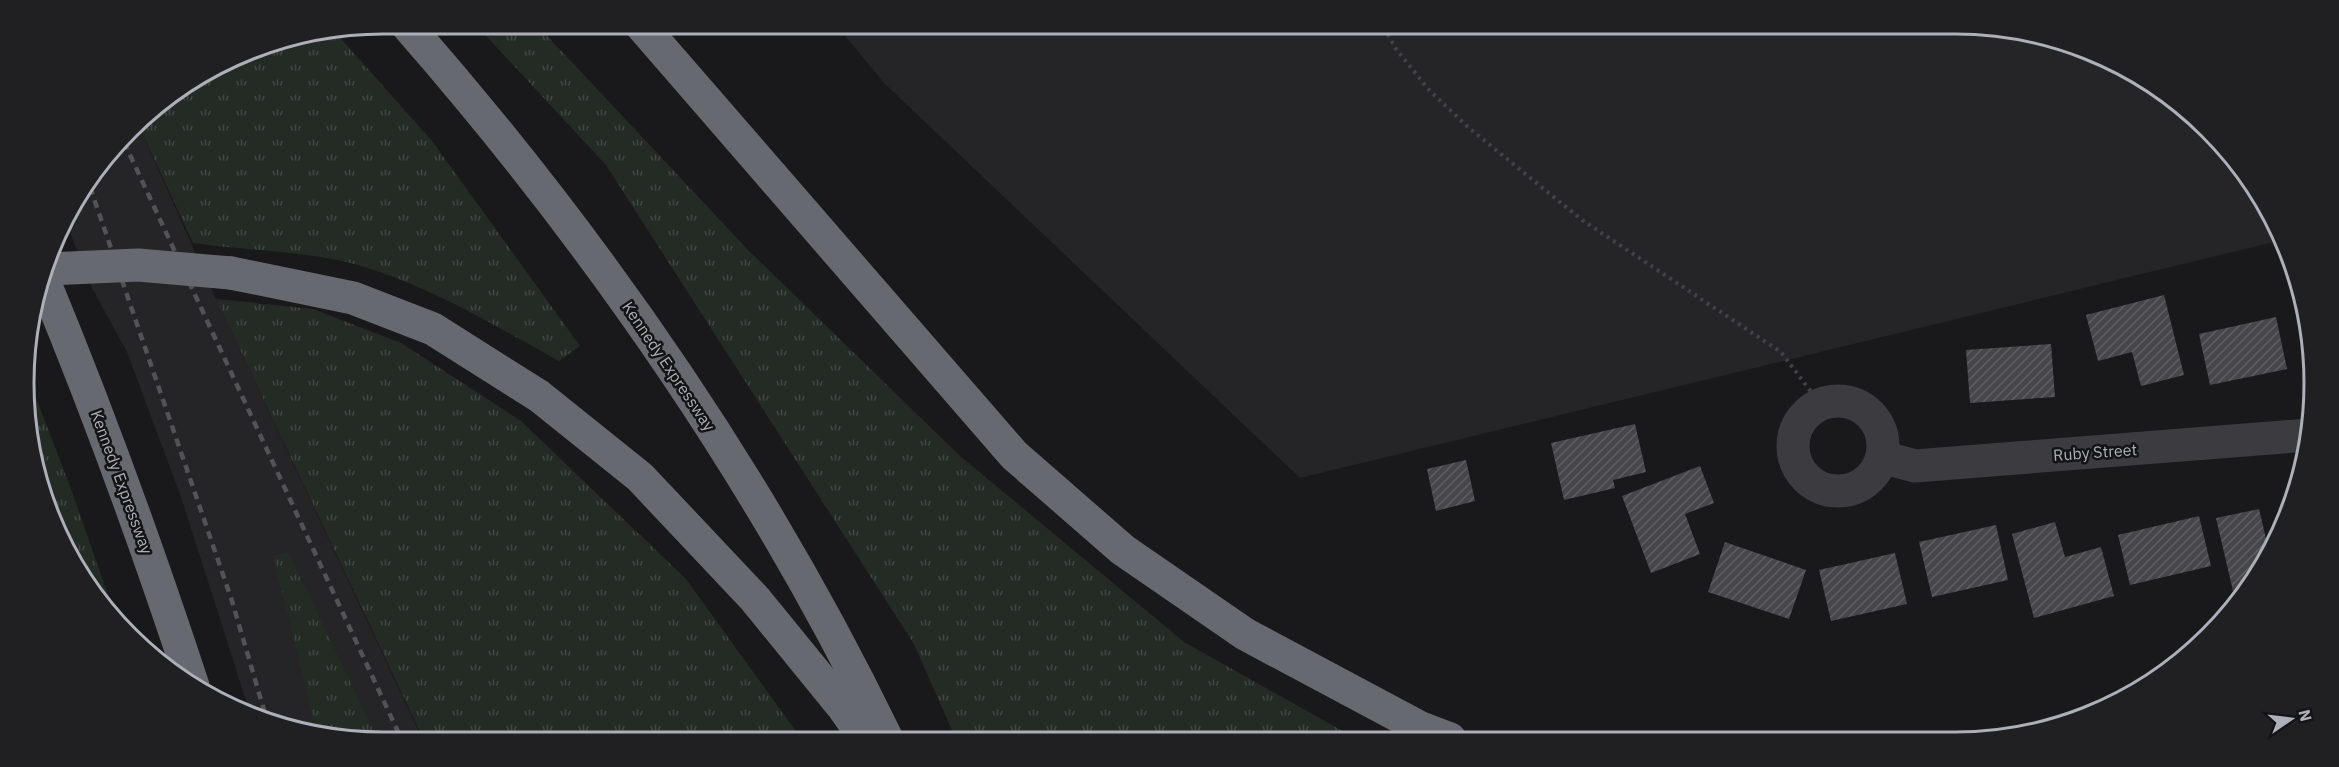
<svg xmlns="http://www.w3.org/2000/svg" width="2339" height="767" font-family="'IBM Plex Sans',sans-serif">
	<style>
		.built { fill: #252528 }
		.grass { fill: url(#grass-tufts) }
		.building { fill: url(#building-hatch) }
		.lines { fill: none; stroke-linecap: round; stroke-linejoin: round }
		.path { stroke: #414246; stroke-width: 4; stroke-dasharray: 3 4.5; stroke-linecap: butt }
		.minor { stroke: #3b3b40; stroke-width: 33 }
		.highway { stroke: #676970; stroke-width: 33 }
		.rail { stroke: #525358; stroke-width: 4.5; stroke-dasharray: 8 6; stroke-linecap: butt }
		.highway-bridge { stroke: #676970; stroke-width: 33 }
		.labels { text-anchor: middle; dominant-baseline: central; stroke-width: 5; stroke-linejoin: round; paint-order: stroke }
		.street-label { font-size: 16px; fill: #adb0b9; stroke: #141416 }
		.rim { fill: none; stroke: #adb0b9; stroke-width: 3 }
	</style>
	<defs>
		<pattern id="grass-tufts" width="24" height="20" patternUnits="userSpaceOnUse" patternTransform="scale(1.5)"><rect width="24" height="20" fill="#242b25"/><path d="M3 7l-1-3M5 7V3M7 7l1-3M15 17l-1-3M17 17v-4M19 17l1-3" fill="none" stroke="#414743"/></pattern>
		<pattern id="building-hatch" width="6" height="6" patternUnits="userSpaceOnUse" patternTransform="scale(1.5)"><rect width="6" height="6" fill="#47464b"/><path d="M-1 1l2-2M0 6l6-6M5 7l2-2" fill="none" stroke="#5f5e63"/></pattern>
	</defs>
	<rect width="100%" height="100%" fill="#19191b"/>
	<g class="built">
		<path d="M837,26L2026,31L2156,85L2255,184L2278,241L1300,478L884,83Z"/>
		<path d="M138,124L216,299L421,736H313L249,710L181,497L127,352L92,288L65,220Z"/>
	</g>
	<g class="grass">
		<path d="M475,24L537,25L748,250L960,456L1184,642L1355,738L955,737L914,644L606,165Z"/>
		<path d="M336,33L432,141L580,346L559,361C499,328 440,292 374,270C317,250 252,252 193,243L138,124L146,113L246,51Z"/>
		<path d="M216,299L313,309L401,343L521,421L686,579L800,737L422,736Z"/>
		<path d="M30,382L71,489L116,618L98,602L36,477Z"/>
		<path d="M288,552L376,736H318L273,556Z"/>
	</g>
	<g class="building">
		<path d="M2164,295L2184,375L2141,386L2132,352L2098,361L2086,315Z"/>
		<path d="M2302,299L2308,314L2307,346L2295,301Z"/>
		<path d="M2276,317L2287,369L2210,385L2199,334Z"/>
		<path d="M2051,344L2055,397L1970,403L1966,350Z"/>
		<path d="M1635,424L1646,472L1613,480L1615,488L1564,500L1551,443Z"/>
		<path d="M1466,460L1475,501L1436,511L1427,469Z"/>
		<path d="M1700,466L1714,503L1685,514L1700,554L1651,573L1622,496Z"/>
		<path d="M2259,509L2266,539L2277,537L2267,563L2236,604L2216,518Z"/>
		<path d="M2199,516L2211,566L2130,585L2118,535Z"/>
		<path d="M2055,522L2065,557L2101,547L2114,596L2034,618L2012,534Z"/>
		<path d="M1996,525L2008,580L1932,597L1919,542Z"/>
		<path d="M1725,542L1806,570L1789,619L1708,592Z"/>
		<path d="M1895,553L1907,604L1831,621L1819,570Z"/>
	</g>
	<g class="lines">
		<path class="path" d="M1384,28L1396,49L1429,90L1469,128L1582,220L1781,352L1821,405"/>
		<g class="minor">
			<circle cx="1838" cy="446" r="45"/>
			<path d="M1882,457L1915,466L2308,435"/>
		</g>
		<g class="highway">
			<path d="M406,24C595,240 761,479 886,737"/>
			<path d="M641,25L1014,455L1123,550L1245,634L1421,728L1450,739"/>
			<path d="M231,273L353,298L433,329L539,396L640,477L755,599L843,707L864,737"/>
			<path d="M44,281C99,414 148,549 193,686"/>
		</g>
		<g class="rail">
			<path d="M124,142L400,736"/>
			<path d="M90,187L232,601L266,717"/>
		</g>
		<path class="highway-bridge" d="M48,269L138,265L231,273"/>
	</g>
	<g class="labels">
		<g class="street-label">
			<text transform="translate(669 366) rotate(56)">Kennedy Expressway</text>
			<text transform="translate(2095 452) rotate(-4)">Ruby Street</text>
			<text transform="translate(122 482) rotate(70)">Kennedy Expressway</text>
		</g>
	</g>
	<path d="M0 0H2339V767H0ZM383 34H1955A349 349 0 0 1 2304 383V383A349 349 0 0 1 1955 732H383A349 349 0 0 1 34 383V383A349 349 0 0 1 383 34Z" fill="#202023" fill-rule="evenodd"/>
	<path class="rim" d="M383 34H1955A349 349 0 0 1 2304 383V383A349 349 0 0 1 1955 732H383A349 349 0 0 1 34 383V383A349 349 0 0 1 383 34Z"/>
	<g transform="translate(2291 719) rotate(76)" stroke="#141416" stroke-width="4.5" paint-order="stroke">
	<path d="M0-4.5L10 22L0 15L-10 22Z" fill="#adb0b9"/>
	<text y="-9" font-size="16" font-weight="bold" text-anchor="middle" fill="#adb0b9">N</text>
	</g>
</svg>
